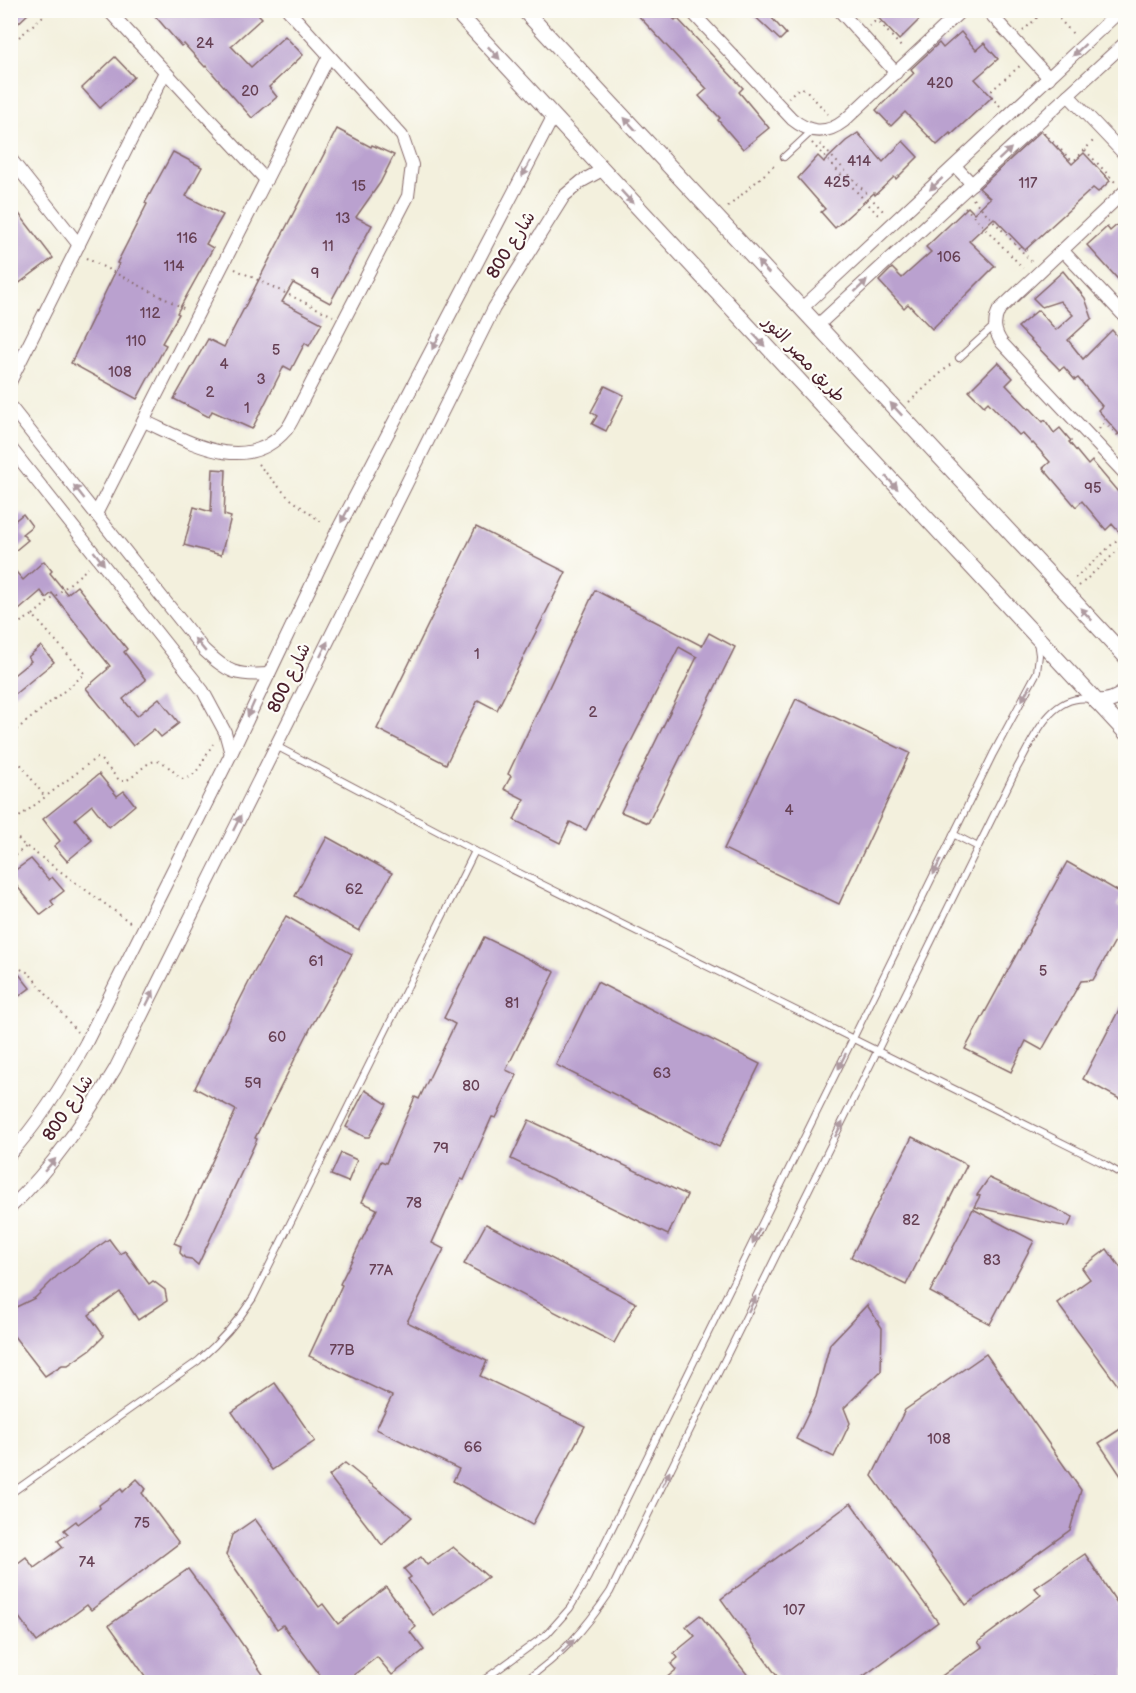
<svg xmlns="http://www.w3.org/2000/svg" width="1136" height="1693" font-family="'Balsamiq Sans','Playpen Sans Arabic',sans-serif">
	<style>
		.building { fill: #baa1cf }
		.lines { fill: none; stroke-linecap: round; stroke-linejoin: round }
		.service-casing { stroke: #856869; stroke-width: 8 }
		.minor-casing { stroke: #856869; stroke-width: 14 }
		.tertiary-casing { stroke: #856869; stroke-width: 17 }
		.path { stroke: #856869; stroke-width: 2; stroke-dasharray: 1.5 4.5; stroke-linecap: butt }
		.service { stroke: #fff; stroke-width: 6 }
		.minor { stroke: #fff; stroke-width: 12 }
		.tertiary { stroke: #fff; stroke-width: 15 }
		.oneway { fill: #ae9aa0 }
		.labels { text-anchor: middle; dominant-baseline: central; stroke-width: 4.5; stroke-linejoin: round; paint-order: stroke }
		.number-label { font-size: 15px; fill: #664054 }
		.street-label { font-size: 18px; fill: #4a1f2b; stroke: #fdfcf7 }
	</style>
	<rect width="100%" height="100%" fill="#fdfcf7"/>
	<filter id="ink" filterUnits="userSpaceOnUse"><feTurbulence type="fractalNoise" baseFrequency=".0167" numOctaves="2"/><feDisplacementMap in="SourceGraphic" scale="12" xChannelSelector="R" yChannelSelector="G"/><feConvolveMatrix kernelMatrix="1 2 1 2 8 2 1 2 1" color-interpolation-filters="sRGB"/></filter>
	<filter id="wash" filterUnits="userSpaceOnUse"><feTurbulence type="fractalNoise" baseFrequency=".008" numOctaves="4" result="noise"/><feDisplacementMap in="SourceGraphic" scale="24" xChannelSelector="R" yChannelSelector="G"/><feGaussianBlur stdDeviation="1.35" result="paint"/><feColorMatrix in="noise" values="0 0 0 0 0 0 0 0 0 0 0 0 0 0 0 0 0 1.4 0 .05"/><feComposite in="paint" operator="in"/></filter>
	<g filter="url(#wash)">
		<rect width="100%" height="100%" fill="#f3f0dd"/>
		<g id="blocks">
			<g class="building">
				<path d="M10,10H32L10,31Z"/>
				<path d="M150,10H254L262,18L231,46L251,67L285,36L303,55L269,87L277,97L252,118L206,66L205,67L184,44L181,46Z"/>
				<path d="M633,10H664L675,20L677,18L743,88L739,92L769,128L743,149L718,120L720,118L699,96L707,89Z"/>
				<path d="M748,10H777L771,17L786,34L780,40Z"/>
				<path d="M871,10H929L899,40Z"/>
				<path d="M961,32L976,50L984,43L998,59L975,79L992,97L951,135L950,133L937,145L905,112L891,126L876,110L914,73L911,69L939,43L943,48Z"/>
				<path d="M115,57L134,77L100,108L82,88Z"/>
				<path d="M337,129L371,147L372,145L394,155L380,183L356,217L372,225L330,303L293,283L282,302L322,323L309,346L305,343L291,370L284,366L252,429L212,411L209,417L174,399L208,339L224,347Z"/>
				<path d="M1041,131L1072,164L1084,153L1110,181L1098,192L1093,188L1025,250L994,218L969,241L995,266L932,329L908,304L904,308L879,281L892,268L902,278L931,252L926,247L968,207L974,213L990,198L979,188Z"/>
				<path d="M858,133L883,162L903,141L918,157L896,179L894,177L875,195L874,193L835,228L821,212L825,209L798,178L818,156L824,162L846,141Z"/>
				<path d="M173,152L202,167L186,196L223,215L206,244L213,248L177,313L179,314L162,343L166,345L137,399L71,363L119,264L117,263L147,204L145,203Z"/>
				<path d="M10,202L53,258L10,290Z"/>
				<path d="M1125,218V287L1087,245L1107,227L1110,231Z"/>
				<path d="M1063,271L1085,298L1092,318L1068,340L1083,359L1112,330L1125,345V441L1098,410L1102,406L1078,378L1075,380L1064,367L1060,370L1018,327L1038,310L1056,330L1073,315L1060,301L1042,307L1033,298Z"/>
				<path d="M998,362L1013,378L1006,385L1029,409L1030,408L1043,422L1045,420L1054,433L1060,428L1071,441L1069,442L1088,465L1092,461L1118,492L1125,485V539L1112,524L1106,530L1082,501L1076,507L1043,468L1050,462L1033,443L1032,444L1022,433L1019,435L988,402L984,406L969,391Z"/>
				<path d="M605,386L624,395L606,431L592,424L597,416L591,412Z"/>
				<path d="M213,469L226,470L224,515L231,517L221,555L184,545L194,507L211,512Z"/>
				<path d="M23,514L32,526L22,534L28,540L10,555V520L13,522Z"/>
				<path d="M476,527L566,572L497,710L478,700L446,764L377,729Z"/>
				<path d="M44,561L52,571L50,573L67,594L77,586L127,649L124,652L146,680L123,699L137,716L159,698L179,723L161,737L154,729L133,746L86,688L108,669L107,668L110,666L52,593L46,598L41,591L19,610L10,599V565L23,580Z"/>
				<path d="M595,590L702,646L709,633L735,647L648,823L621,812L697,657L679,647L586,830L570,822L560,843L514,820L524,799L504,789L511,776L508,774Z"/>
				<path d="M41,646L54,662L10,698V678L31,661L28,657Z"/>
				<path d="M796,699L910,753L839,904L724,849Z"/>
				<path d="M99,774L117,796L124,791L135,805L109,827L92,805L75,819L92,840L67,861L54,846L60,841L43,819Z"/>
				<path d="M327,837L392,873L359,931L295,896Z"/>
				<path d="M31,859L49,880L52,877L64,891L51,901L54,905L41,915L10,878V874Z"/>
				<path d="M1067,862L1123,894L1117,906L1125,910V923L1093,980L1081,981L1042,1050L1026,1041L1011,1072L965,1049Z"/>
				<path d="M286,916L352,954L311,1027L255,1138L257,1139L198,1265L191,1259L185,1258L180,1253L181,1246L174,1243L236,1110L195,1088L253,974Z"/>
				<path d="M484,937L555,972L506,1070L517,1075L496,1118L492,1117L464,1180L461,1179L432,1243L444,1249L407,1322L487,1361L480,1376L585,1426L532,1525L453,1481L459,1469L376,1429L392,1396L309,1356L342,1285L340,1284L377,1209L362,1202L381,1161L386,1163L415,1097L419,1099L455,1024L444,1018Z"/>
				<path d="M18,973L30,988L18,997L10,986V979Z"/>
				<path d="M597,982L760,1064L719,1147L556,1065Z"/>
				<path d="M1125,998V1102L1083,1079Z"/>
				<path d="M365,1090L387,1104L369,1137H365L346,1127Z"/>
				<path d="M529,1120L687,1195L668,1235L511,1159Z"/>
				<path d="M912,1137L967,1165L906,1285L851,1257Z"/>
				<path d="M341,1153L357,1160L348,1182L331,1175Z"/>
				<path d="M989,1178L1073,1217L1068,1227L974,1207L980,1196L977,1195Z"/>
				<path d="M973,1209L1034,1241L990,1324L930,1292Z"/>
				<path d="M486,1224L636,1303L614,1343L464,1264Z"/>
				<path d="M109,1239L120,1254L125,1251L149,1284L153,1281L165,1290L167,1301L138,1320L120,1292L89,1315L104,1336L91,1349L68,1365H62L45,1376L10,1331V1310L35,1298L58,1275Z"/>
				<path d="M1107,1249L1125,1274V1395L1057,1303L1090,1279L1082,1268Z"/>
				<path d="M867,1305L882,1328L881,1371L844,1408L850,1423L834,1457L796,1439L816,1397L830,1344Z"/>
				<path d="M986,1354L1081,1490L1070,1530L966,1605L872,1476L905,1410Z"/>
				<path d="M275,1383L315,1441L272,1470L232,1412Z"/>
				<path d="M1125,1426V1482L1099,1443Z"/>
				<path d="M345,1463L412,1517L382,1545L329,1476Z"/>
				<path d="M137,1479L146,1489L142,1493L179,1543L91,1610L87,1605L37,1642L10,1605V1569L26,1557L34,1568L63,1547L58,1541L68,1534L64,1530L76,1521L78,1524L100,1508L99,1505L121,1489L123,1492Z"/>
				<path d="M851,1503L938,1622L854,1683H782L721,1599Z"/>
				<path d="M255,1519L319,1607L323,1604L338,1624L386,1587L416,1627L410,1632L424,1650L392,1675L377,1657L343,1683H326L283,1625L277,1629L226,1555L232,1535Z"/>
				<path d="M453,1547L488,1577L433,1615L408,1579L411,1577L404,1569L421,1557L427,1565Z"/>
				<path d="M1085,1554L1125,1615V1683H1100L1096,1676L1087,1683H932L982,1647L978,1642L1041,1595L1035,1588Z"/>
				<path d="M188,1569L229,1625L269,1683H150L109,1625Z"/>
				<path d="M700,1615L754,1683H660L676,1670L671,1664L678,1658L674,1653L695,1636L686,1626Z"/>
			</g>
		</g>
	</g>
	<g filter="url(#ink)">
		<use href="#blocks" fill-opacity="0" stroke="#856869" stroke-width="1.5"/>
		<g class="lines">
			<defs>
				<g id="service">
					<path d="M784,157L812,131"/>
					<path d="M959,358L994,326"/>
					<path d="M276,746L475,851L1101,1162L1126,1177"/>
					<path d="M953,834L978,847"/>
					<path d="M10,1494L198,1361C220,1342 237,1323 253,1298L475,851"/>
					<path d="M481,1682L547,1634L570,1608L588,1577L993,754L1037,672L1039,655L1037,641"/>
					<path d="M523,1682C563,1654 583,1632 610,1592L1017,768C1033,740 1050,693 1090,699"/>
				</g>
				<g id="minor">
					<path d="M108,10L266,180"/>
					<path d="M690,10L792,119C809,133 826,135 844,121L962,10"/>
					<path d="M839,10L896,73"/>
					<path d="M987,10L1049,78"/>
					<path d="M1068,95L1126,156"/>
					<path d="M10,158L79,245"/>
					<path d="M955,166L972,184"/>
					<path d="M1126,190L999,310C993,322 994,332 1002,343L1126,475"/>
					<path d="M1062,250L1126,318"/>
					<path d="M802,308L1121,10"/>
					<path d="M818,325L1126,42"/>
					<path d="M10,382L165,72"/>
					<path d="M10,406L204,650C229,673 235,676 269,674"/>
					<path d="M144,421C188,441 245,477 286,430C291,424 294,416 298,409L408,196L412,165L402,136L288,10"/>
					<path d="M10,447L203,691L225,732L231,754"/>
					<path d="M96,514L329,56"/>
					<path d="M10,1154C41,1120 64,1083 86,1043L231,754L336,533L553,117"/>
					<path d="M10,1208C53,1167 85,1119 115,1069L494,308L564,196L582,181L602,170"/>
				</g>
				<g id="tertiary">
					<path d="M455,10L1126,733"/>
					<path d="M524,10L1126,657"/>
					<path d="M1097,702C1109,701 1116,700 1126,691"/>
				</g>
			</defs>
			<use href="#service" class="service-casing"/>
			<use href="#minor" class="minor-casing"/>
			<use href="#tertiary" class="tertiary-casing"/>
			<g class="path">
				<path d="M1051,10L1074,35"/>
				<path d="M869,26L874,22L880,23L902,48"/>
				<path d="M1023,31L1045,10"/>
				<path d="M10,45L50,10"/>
				<path d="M788,98L796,90L802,88L806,90L828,114"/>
				<path d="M1000,106L992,98V90L1021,65"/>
				<path d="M1044,133L1071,160L1076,159L1094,140"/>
				<path d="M812,143L879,216"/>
				<path d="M820,144L884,212"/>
				<path d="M1085,150L1116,183"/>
				<path d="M973,199L1031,261"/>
				<path d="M728,207L777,163"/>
				<path d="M965,207L1023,268"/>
				<path d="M86,258L185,309"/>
				<path d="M235,269L333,316"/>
				<path d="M909,402L952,363"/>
				<path d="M1099,429L1103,424L1107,425L1126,443"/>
				<path d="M258,464L288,497L324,524"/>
				<path d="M1075,578L1126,532"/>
				<path d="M1079,586L1126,543"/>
				<path d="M33,615L88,568"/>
				<path d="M10,628L33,615L85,674L10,735"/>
				<path d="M10,750L45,797"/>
				<path d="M10,824L96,758L101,760L120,781C135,783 145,756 161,762C169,765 175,775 183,779C199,777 205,755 213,744"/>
				<path d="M10,830L23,844L131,923"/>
				<path d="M10,859L27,846"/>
				<path d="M10,964L29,973L77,1032"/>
			</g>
			<use href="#service" class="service"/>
			<use href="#minor" class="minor"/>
			<use href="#tertiary" class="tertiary"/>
		</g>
		<defs><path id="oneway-solid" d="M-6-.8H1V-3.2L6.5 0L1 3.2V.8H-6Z" transform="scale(1.5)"/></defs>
		<g class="oneway">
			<use href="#oneway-solid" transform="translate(1079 50) rotate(137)"/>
			<use href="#oneway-solid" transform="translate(494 53) rotate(47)"/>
			<use href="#oneway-solid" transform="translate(630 124) rotate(-133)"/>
			<use href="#oneway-solid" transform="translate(1005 154) rotate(-43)"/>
			<use href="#oneway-solid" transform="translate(526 169) rotate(118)"/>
			<use href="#oneway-solid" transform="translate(936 184) rotate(137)"/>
			<use href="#oneway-solid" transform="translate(627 197) rotate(47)"/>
			<use href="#oneway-solid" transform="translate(763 267) rotate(-133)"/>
			<use href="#oneway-solid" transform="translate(861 286) rotate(-43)"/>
			<use href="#oneway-solid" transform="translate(759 340) rotate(47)"/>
			<use href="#oneway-solid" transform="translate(436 342) rotate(118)"/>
			<use href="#oneway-solid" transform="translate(896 409) rotate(-133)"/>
			<use href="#oneway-solid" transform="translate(892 483) rotate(47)"/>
			<use href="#oneway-solid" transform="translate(79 492) rotate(-128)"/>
			<use href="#oneway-solid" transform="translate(345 515) rotate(118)"/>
			<use href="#oneway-solid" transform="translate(99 558) rotate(52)"/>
			<use href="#oneway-solid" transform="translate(1086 614) rotate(-133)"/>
			<use href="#oneway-solid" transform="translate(200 645) rotate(-130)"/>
			<use href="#oneway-solid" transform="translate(324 649) rotate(-64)"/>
			<use href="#oneway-solid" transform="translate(1026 693) rotate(118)"/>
			<use href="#oneway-solid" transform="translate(251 709) rotate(114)"/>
			<use href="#oneway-solid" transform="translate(237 823) rotate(-64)"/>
			<use href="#oneway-solid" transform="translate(937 867) rotate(116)"/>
			<use href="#oneway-solid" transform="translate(150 998) rotate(-64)"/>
			<use href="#oneway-solid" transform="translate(842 1061) rotate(116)"/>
			<use href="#oneway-solid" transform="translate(839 1129) rotate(-64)"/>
			<use href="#oneway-solid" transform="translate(50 1165) rotate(-49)"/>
			<use href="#oneway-solid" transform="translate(756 1236) rotate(116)"/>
			<use href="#oneway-solid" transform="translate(752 1304) rotate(-64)"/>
			<use href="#oneway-solid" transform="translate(666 1479) rotate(-64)"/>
			<use href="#oneway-solid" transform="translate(568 1646) rotate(-46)"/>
		</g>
	</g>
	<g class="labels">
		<g class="number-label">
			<text x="205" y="43">24</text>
			<text x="940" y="83">420</text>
			<text x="250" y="91">20</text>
			<text x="859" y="161">414</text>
			<text x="837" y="182">425</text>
			<text x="1028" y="183">117</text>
			<text x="359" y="186">15</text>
			<text x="343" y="218">13</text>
			<text x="187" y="238">116</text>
			<text x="328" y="246">11</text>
			<text x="949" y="257">106</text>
			<text x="174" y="266">114</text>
			<text x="315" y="273">9</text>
			<text x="150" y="313">112</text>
			<text x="136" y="341">110</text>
			<text x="276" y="350">5</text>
			<text x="224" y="364">4</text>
			<text x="120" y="372">108</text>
			<text x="261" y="379">3</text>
			<text x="210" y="392">2</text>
			<text x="247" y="408">1</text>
			<text x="1093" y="488">95</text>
			<text x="477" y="654">1</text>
			<text x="593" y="712">2</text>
			<text x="789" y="810">4</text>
			<text x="354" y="889">62</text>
			<text x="316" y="961">61</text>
			<text x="1043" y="971">5</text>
			<text x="512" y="1003">81</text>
			<text x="277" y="1037">60</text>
			<text x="662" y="1073">63</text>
			<text x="253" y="1083">59</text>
			<text x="471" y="1086">80</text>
			<text x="441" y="1148">79</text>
			<text x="414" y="1203">78</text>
			<text x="911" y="1220">82</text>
			<text x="992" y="1260">83</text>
			<text x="381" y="1270">77A</text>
			<text x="342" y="1350">77B</text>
			<text x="939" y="1439">108</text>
			<text x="473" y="1447">66</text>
			<text x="142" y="1523">75</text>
			<text x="87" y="1562">74</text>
			<text x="794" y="1610">107</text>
		</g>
		<g class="street-label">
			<text transform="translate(511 245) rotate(-58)">شارع 800</text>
			<text transform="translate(804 359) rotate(47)">طريق مصر النور</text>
			<text transform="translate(289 678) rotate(-64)">شارع 800</text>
			<text transform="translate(68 1108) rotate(-56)">شارع 800</text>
		</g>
	</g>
	<rect width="1136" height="1693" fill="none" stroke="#fdfcf7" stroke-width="36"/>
</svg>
